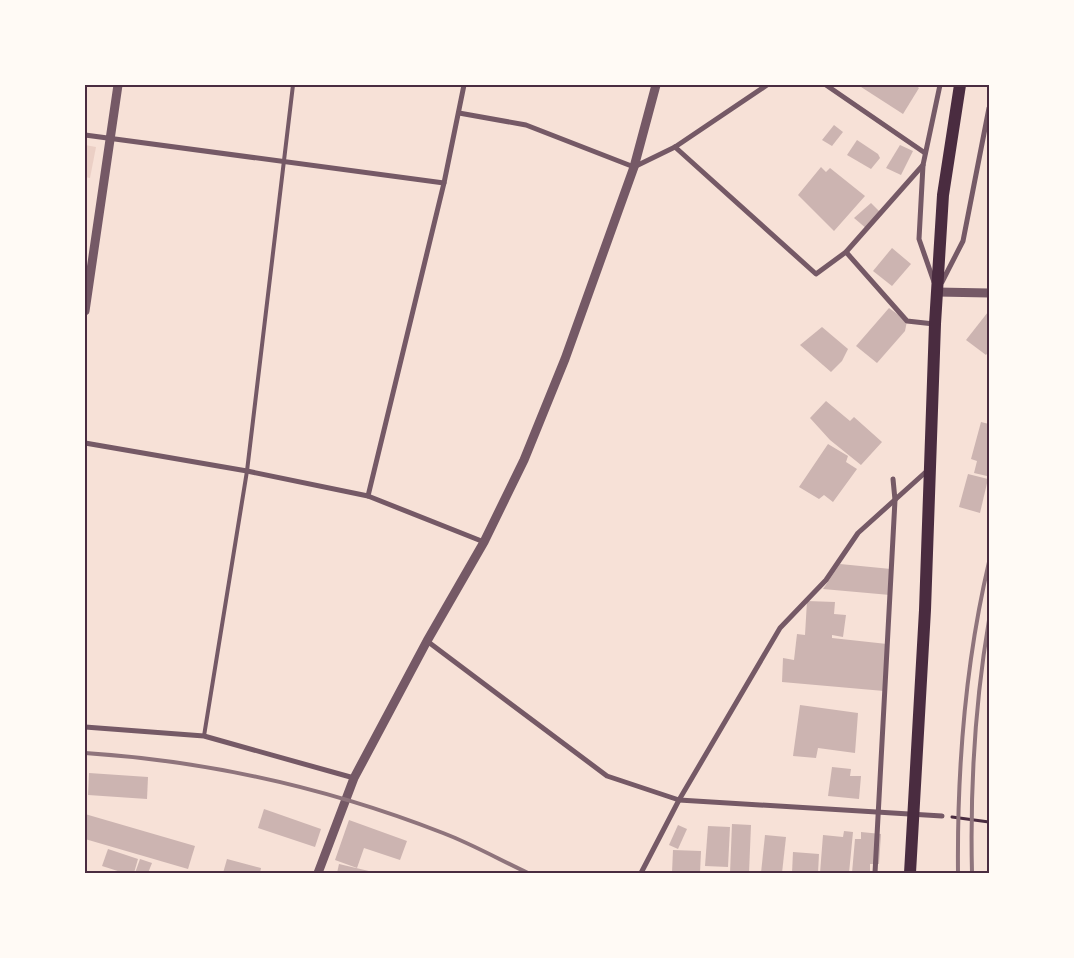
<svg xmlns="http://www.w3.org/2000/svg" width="1074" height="958" font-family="'Source Sans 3',sans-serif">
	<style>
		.green { fill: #ebcfc5 }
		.building { fill: #ccb4b1 }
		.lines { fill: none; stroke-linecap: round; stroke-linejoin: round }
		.path { stroke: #4a2c40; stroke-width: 3 }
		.service { stroke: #755966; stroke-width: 4 }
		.minor { stroke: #755966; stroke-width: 5 }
		.tertiary { stroke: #755966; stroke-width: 9 }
		.primary { stroke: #4a2c40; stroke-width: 12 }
		.rail { stroke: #8f747c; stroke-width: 4 }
		.neatline { fill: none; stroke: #4a2c40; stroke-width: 2 }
	</style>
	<rect width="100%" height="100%" fill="#f7e1d7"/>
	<path class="green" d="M85,145L96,147L90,178L85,177Z"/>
	<g class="building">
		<path d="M858,85H915L919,88L903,114Z"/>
		<path d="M834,125L843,132L832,146L822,140Z"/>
		<path d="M857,140L878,154L880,158L871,169L847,155Z"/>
		<path d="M900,145L913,151L901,175L886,168Z"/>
		<path d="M821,167L826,172L830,168L865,196L834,231L798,195Z"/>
		<path d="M871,203L881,213L867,229L854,218Z"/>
		<path d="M892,248L911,264L892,286L873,271Z"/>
		<path d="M889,308L907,321L905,331L877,363L856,346Z"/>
		<path d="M988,312L989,351L986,355L966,340Z"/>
		<path d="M822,327L848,349L842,361L831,372L800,345Z"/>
		<path d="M826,401L850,421L854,417L882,442L861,465L830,440L810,418Z"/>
		<path d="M981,422L989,424L987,476L974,473L977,461L971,459Z"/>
		<path d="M828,444L848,456L846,462L857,469L833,502L824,495L819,499L799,487Z"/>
		<path d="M968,474L988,479L980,513L959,507Z"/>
		<path d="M840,564L891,569L890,595L823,589Z"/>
		<path d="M807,601L835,602L834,614L846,615L843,637L832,635V638L887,644L884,691L782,682L783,658L794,660L797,634L805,635Z"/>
		<path d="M800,705L858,713L855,753L818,748L816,758L793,756Z"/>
		<path d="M832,767L851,769L850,776H861L859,799L828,796Z"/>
		<path d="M89,773L148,777L147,799L88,795Z"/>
		<path d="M264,809L321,829L315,847L258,828Z"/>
		<path d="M85,814L195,846L188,869L85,839Z"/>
		<path d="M349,820L407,841L400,860L364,848L357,868L335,860Z"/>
		<path d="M732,824L751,825L749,873H730Z"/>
		<path d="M678,825L687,829L678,849L669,845Z"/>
		<path d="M708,826L730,827L728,867L705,866Z"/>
		<path d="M844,831L853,832L849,873H820L823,835L843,837Z"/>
		<path d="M861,832L881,834L879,864H870V873H852L855,839H861Z"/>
		<path d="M765,835L786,837L782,873H761Z"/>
		<path d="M108,849L138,859L134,873H124L102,866Z"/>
		<path d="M673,850L701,851L700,873H672Z"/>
		<path d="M793,852L819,854L818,873H792Z"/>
		<path d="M140,859L152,863L148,873H135Z"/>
		<path d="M227,859L261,868L260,873H223Z"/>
		<path d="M339,864L373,872V873H337Z"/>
	</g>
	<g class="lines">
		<path class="path" d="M952,817L989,822"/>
		<path class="service" d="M204,736L247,471L293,85"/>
		<g class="minor">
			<path d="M826,85L925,153"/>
			<path d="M459,113L526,125L634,167L675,147L767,85"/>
			<path d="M85,135L444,183"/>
			<path d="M675,147L816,274L846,252L923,165"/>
			<path d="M846,252L907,321L934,324"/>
			<path d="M934,282L919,239L923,165L940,85"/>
			<path d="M942,282L963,241L989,108"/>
			<path d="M85,443L247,471L368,496L484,542"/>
			<path d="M368,496L444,183L464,85"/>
			<path d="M427,641L607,776L679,800L942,816"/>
			<path d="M85,727L204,736L354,778"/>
			<path d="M641,873L679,800L780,628L826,580L858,533L928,470"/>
			<path d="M875,873L895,500L893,479"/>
		</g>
		<g class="tertiary">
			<path d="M937,292L989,293"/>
			<path d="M85,311L118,85"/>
			<path d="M318,873L354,778L427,641L484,542L524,460L565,359L634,167L656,85"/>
		</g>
		<path class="primary" d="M910,873L925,610L935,324L943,195L960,85"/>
		<g class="rail">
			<path d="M85,753C208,761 328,788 443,833C472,844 500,860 528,873"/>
			<path d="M958,873C957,769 965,664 989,562"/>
			<path d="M972,873C970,789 975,703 989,620"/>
		</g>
	</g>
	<rect width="1074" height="958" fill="none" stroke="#fffaf5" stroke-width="172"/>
	<rect x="86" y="86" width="902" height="786" class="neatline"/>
</svg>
